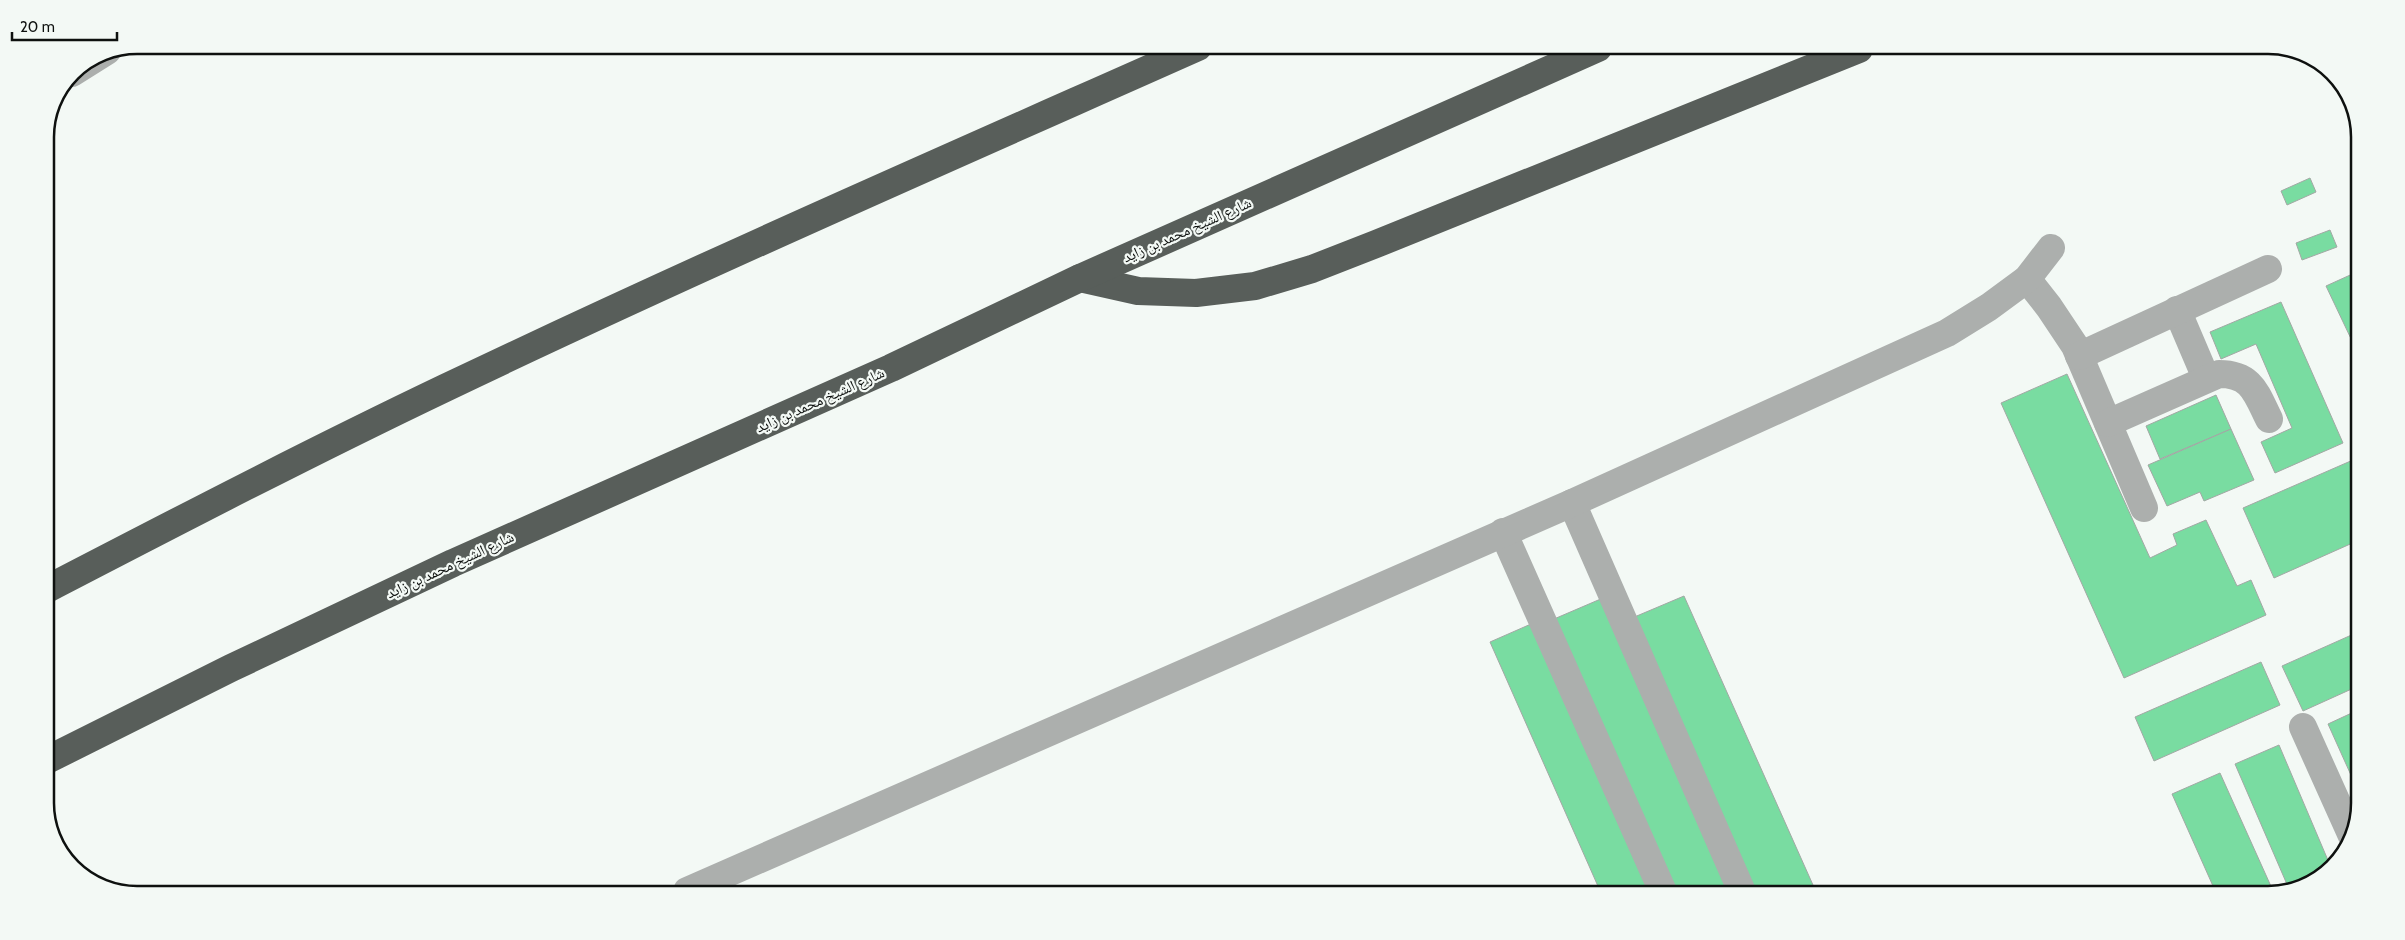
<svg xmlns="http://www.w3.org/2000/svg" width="2405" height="940" font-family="Cabin,'Noto Naskh Arabic',sans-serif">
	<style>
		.building { fill: #79dca1; stroke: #a2a8a4 }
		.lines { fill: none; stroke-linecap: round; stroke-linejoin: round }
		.minor { stroke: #acafad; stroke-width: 28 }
		.highway { stroke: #585e5a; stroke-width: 28 }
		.labels { text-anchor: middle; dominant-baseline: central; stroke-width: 4.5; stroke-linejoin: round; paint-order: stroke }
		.street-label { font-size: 15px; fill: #0e110f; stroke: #f3f9f5 }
		.rim { fill: none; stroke: #0e110f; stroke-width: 2.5 }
	</style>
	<rect width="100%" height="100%" fill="#f3f9f5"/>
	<g class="building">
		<path d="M2310,178L2316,192L2287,205L2281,191Z"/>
		<path d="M2330,230L2337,247L2302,260L2296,243Z"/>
		<path d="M2359,271L2358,343L2354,345L2326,286Z"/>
		<path d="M2281,302L2343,443L2275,473L2261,442L2292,428L2256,344L2221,359L2210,332Z"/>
		<path d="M2067,374L2150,558L2177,545L2173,534L2206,520L2237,586L2251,580L2266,615L2124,678L2001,403Z"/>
		<path d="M2216,395L2231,429L2160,459L2146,426Z"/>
		<path d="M2231,429L2254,480L2204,501L2200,492L2167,506L2148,465Z"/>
		<path d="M2353,460L2357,470V541L2274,578L2243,508Z"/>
		<path d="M1684,596L1817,894H1755L1632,618Z"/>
		<path d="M1603,598L1734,894H1675L1554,619Z"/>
		<path d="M1531,624L1651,894L1601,893L1490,642Z"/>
		<path d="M2356,633V687L2303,711L2282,666Z"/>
		<path d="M2261,662L2280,705L2154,761L2135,717Z"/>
		<path d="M2356,711L2355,784L2328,724Z"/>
		<path d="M2279,745L2330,865L2319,879L2289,889L2235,764Z"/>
		<path d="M2220,773L2274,893L2217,895L2172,794Z"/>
		<path d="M933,887L935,892H923Z"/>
	</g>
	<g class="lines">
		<g class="minor">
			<path d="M72,73L107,51"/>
			<path d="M2027,279L2049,307L2075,346L2144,508"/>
			<path d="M2177,310L2206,378"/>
			<path d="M2079,356L2268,269"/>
			<path d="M2108,423L2219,374C2252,374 2256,393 2269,419"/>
			<path d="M1572,503L1743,894"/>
			<path d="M1503,532L1664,894"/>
			<path d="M2303,727L2352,836"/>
			<path d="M687,891L1572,503L1947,333L1989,307L2027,279L2051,248"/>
		</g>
		<g class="highway">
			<path d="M1080,278L1138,291L1196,293L1255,286L1312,269L1376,244L1859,49"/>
			<path d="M45,590C178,521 311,452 445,388C694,269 946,159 1198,47"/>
			<path d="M45,761L231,668L453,563L891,368L1080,278L1598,48"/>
		</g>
	</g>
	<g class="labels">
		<g class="street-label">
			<text transform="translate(1187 230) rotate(-24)">شارع الشيخ محمد بن زايد</text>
			<text transform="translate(820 400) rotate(-24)">شارع الشيخ محمد بن زايد</text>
			<text transform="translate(450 565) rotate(-25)">شارع الشيخ محمد بن زايد</text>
		</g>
	</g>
	<path d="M0 0H2405V940H0ZM137 54H2268A83 83 0 0 1 2351 137V803A83 83 0 0 1 2268 886H137A83 83 0 0 1 54 803V137A83 83 0 0 1 137 54Z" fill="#f3f9f5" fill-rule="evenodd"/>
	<path class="rim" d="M137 54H2268A83 83 0 0 1 2351 137V803A83 83 0 0 1 2268 886H137A83 83 0 0 1 54 803V137A83 83 0 0 1 137 54Z"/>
	<path d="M12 32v8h105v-8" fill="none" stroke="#0e110f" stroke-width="2.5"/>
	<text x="20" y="32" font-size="15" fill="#0e110f" stroke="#f3f9f5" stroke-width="4" paint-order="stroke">20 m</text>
</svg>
